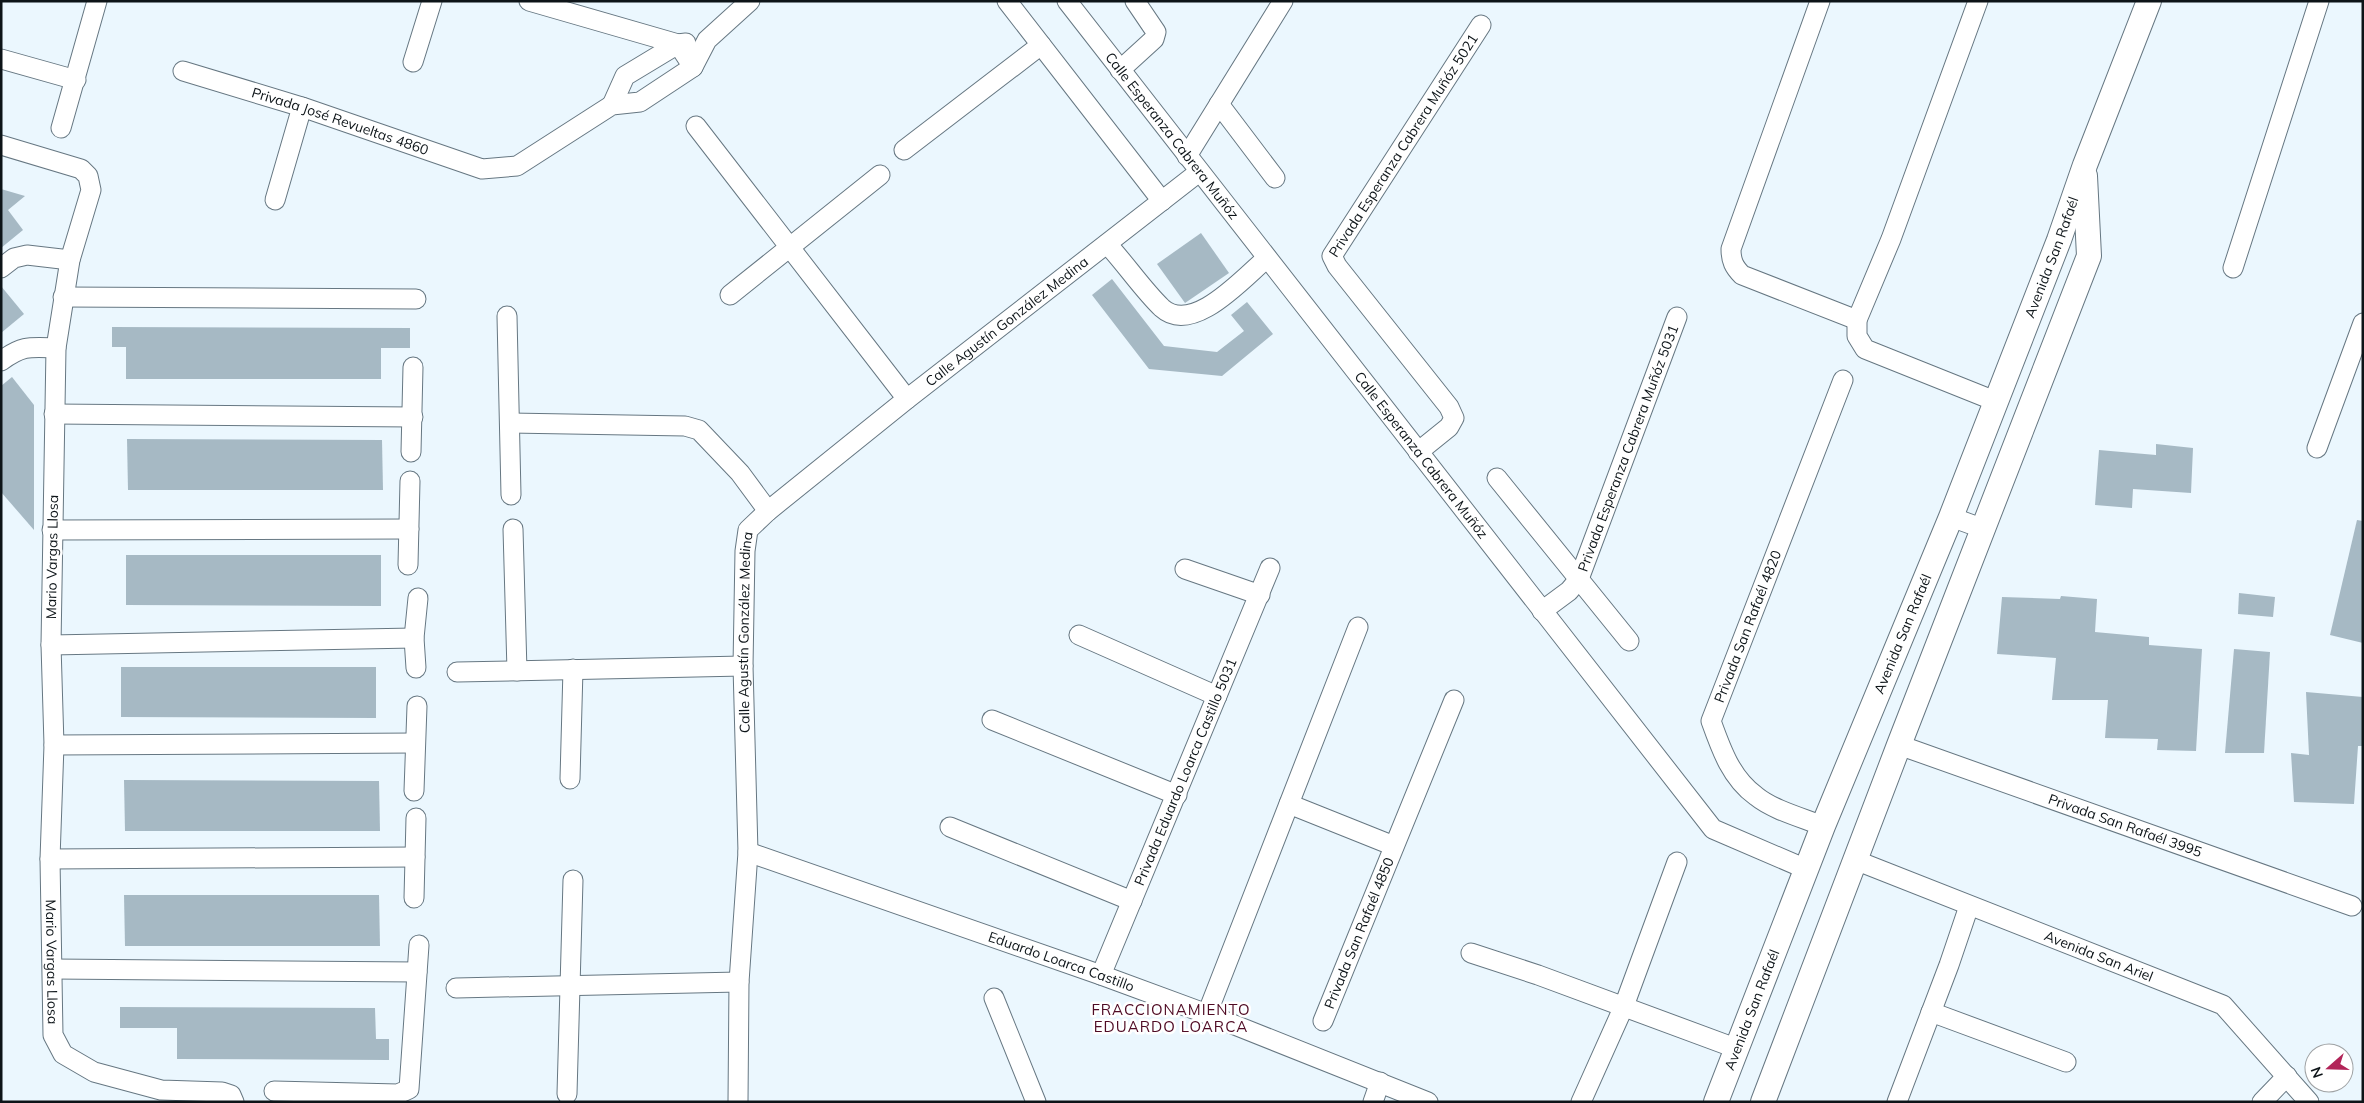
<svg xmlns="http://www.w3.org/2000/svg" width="2364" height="1103" font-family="Mulish,sans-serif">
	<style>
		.building { fill: #a6b9c4 }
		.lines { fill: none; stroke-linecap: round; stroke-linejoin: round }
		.minor-casing { stroke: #667782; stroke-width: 21 }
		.major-casing { stroke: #667782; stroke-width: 26 }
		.minor { stroke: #fff; stroke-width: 19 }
		.major { stroke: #fff; stroke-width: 24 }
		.labels { text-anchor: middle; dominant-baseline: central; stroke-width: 5; stroke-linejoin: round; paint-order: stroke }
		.street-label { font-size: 14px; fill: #0d1418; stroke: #fff }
		.neighbourhood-label { font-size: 15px; letter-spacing: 1px; fill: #4f0b24; stroke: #fff }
	</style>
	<rect width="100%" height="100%" fill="#ebf7fe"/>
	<g class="building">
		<path d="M1,189L25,196L8,210L23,230L1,248Z"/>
		<path d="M1201,233L1229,273L1185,303L1157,264Z"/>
		<path d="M1112,279L1164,346L1217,352L1244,331L1231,315L1247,302L1273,334L1222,376L1149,369L1092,295Z"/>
		<path d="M1,286L24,314L1,333Z"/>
		<path d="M112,327L410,328V348H381V379H126V347H112Z"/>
		<path d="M12,377L34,405V530L1,492V386Z"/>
		<path d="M127,439L382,440L383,490H128Z"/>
		<path d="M2156,444L2193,448L2191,493L2133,489L2132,508L2095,505L2099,450L2156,455Z"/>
		<path d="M2357,520L2363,521V643L2330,635Z"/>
		<path d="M126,555H381V606L126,605Z"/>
		<path d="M2239,593L2275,597L2273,617L2238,614Z"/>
		<path d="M2061,596L2097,599L2095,632L2149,637V645L2202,649L2196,751L2157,750L2158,739L2105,738L2108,700H2052L2056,658L1997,654L2002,597L2060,599Z"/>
		<path d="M2234,649L2270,652L2264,753H2225Z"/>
		<path d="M121,667H376V718L121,717Z"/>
		<path d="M2306,692L2363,697V746H2358L2354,804L2294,802L2291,753L2309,755Z"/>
		<path d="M124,780L379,781L380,831H125Z"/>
		<path d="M124,895H379L380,946H125Z"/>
		<path d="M120,1007L375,1008L376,1039H389V1060L177,1059V1028H120Z"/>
	</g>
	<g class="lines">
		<defs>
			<g id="minor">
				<path d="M529,1L678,44L693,67"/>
				<path d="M1007,1L1162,201"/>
				<path id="s1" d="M1067,1L1713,829L1806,869"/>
				<path d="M1820,1L1731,249C1731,261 1734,267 1742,275L1857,320"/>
				<path d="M1978,1L1891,239L1857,320V336L1865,349L1995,401"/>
				<path d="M1,59L76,80"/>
				<path d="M413,62L432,1"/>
				<path d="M1120,70L1154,39L1156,32L1135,1"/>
				<path id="s2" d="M183,71L302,107L482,169L517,166L612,105L640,102L693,67L707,40L750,1"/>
				<path d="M1219,104L1275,178"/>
				<path d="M612,105L625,76L678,44L686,43"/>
				<path d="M696,126L907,399"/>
				<path d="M61,128L97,1"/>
				<path id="s3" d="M1,145L81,169L88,176L91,190L70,260L56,348L51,645L54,745L50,859L53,1035L63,1054L94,1072L161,1090L222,1092L231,1095L234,1102"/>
				<path d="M904,150L1041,45"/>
				<path d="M1187,156L1283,1"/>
				<path d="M275,200L302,107"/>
				<path d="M1107,244C1125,263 1143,290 1162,308C1193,336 1244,277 1267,258"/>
				<path d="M1,268L14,258L27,255L70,260"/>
				<path d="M2233,268L2319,1"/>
				<path d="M730,295L880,175"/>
				<path d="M63,297L416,299"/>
				<path d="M507,316L511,495"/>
				<path d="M1,361C23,345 30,347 56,348"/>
				<path d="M54,414L413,417"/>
				<path d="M510,423L685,426L699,430L740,473L768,511"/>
				<path d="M2317,448L2363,323"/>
				<path d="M411,452L413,367"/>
				<path id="s4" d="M1418,452L1449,427L1454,418L1449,407L1337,266L1332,256L1481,25"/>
				<path d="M1497,478L1629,641"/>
				<path d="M1951,517L1984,529"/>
				<path d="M513,529L517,671"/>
				<path d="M52,530L409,529"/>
				<path d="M408,565L410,481"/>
				<path d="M1185,569L1260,595"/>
				<path id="s5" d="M1542,611L1569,591L1579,579L1677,317"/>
				<path d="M1079,635L1217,696"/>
				<path d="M51,645L414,638"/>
				<path d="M416,668L414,638L418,598"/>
				<path d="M457,672L743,666"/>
				<path d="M992,720L1177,795"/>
				<path d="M54,745L415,743"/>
				<path id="s6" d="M1899,745L2352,906"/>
				<path d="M570,779L573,669"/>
				<path d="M414,791L417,706"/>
				<path d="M1289,804L1394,846"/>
				<path id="s7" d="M1823,826C1803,818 1773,810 1756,796C1731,778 1721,749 1711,721L1843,380"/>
				<path d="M950,827L1132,901"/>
				<path id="s8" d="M748,852L1101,975L1207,1014L1428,1102"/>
				<path d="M50,859L415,857"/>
				<path id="s9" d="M1855,860L2223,1005L2309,1102"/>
				<path d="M414,898L416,818"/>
				<path d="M1471,953L1538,975L1738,1049"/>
				<path d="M53,969L417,972"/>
				<path id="s10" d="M1101,975L1270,568"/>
				<path d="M456,988L739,982"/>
				<path d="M994,998L1036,1102"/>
				<path d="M1931,1012L2066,1062"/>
				<path d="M1207,1014L1358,627"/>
				<path id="s11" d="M1323,1021L1454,700"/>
				<path d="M274,1091L398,1094L409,1089L419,945"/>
				<path d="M567,1094L573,880"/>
				<path id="s12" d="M738,1102L739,982L748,852L743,666L745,551L748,530L768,511L907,399L1199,172"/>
				<path d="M1373,1102L1380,1082"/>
				<path d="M1581,1102L1624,1006L1677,862"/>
				<path d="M1897,1102L1949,965L1969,906"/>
				<path d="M2262,1102L2287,1076"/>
			</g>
			<g id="major">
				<path id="s13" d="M1716,1102L1823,826L1951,517L2059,240L2085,165L2149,1"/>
				<path d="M1763,1102L1899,745L2089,256L2085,176"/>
			</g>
		</defs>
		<use href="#minor" class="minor-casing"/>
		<use href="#major" class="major-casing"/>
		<use href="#minor" class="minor"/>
		<use href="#major" class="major"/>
	</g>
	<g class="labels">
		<g class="street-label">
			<text stroke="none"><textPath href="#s2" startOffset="165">Privada José Revueltas 4860</textPath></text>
			<text stroke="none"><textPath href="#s1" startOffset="171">Calle Esperanza Cabrera Muñóz</textPath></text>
			<text stroke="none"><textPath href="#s4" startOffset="385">Privada Esperanza Cabrera Muñóz 5021</textPath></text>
			<text stroke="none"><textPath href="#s13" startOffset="909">Avenida San Rafaél</textPath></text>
			<text stroke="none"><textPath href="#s12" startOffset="905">Calle Agustín González Medina</textPath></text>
			<text stroke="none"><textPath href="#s5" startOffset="189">Privada Esperanza Cabrera Muñóz 5031</textPath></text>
			<text stroke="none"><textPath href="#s1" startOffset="576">Calle Esperanza Cabrera Muñóz</textPath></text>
			<text transform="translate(52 557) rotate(-89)">Mario Vargas Llosa</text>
			<text stroke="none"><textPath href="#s7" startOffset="264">Privada San Rafaél 4820</textPath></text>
			<text stroke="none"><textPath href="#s12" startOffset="470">Calle Agustín González Medina</textPath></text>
			<text stroke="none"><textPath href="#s13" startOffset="504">Avenida San Rafaél</textPath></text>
			<text stroke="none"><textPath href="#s10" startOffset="220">Privada Eduardo Loarca Castillo 5031</textPath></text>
			<text stroke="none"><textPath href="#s6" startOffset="240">Privada San Rafaél 3995</textPath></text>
			<text stroke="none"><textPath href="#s11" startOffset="95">Privada San Rafaél 4850</textPath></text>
			<text stroke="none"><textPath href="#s9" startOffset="262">Avenida San Ariel</textPath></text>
			<text stroke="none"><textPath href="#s3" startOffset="884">Mario Vargas Llosa</textPath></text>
			<text stroke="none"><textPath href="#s8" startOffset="332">Eduardo Loarca Castillo</textPath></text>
			<text stroke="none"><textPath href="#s13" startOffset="99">Avenida San Rafaél</textPath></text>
		</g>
		<g class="neighbourhood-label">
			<text x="1171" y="1009">FRACCIONAMIENTO<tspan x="1171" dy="17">EDUARDO LOARCA</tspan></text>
		</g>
	</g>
	<rect width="2364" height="1103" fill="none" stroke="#0d1418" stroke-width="5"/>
	<g transform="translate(2329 1068) rotate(250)"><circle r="24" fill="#ffffff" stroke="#9ea1a3"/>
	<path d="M0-4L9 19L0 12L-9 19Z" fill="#b22458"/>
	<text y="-8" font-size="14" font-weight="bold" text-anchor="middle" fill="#0d1418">N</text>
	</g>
</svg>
